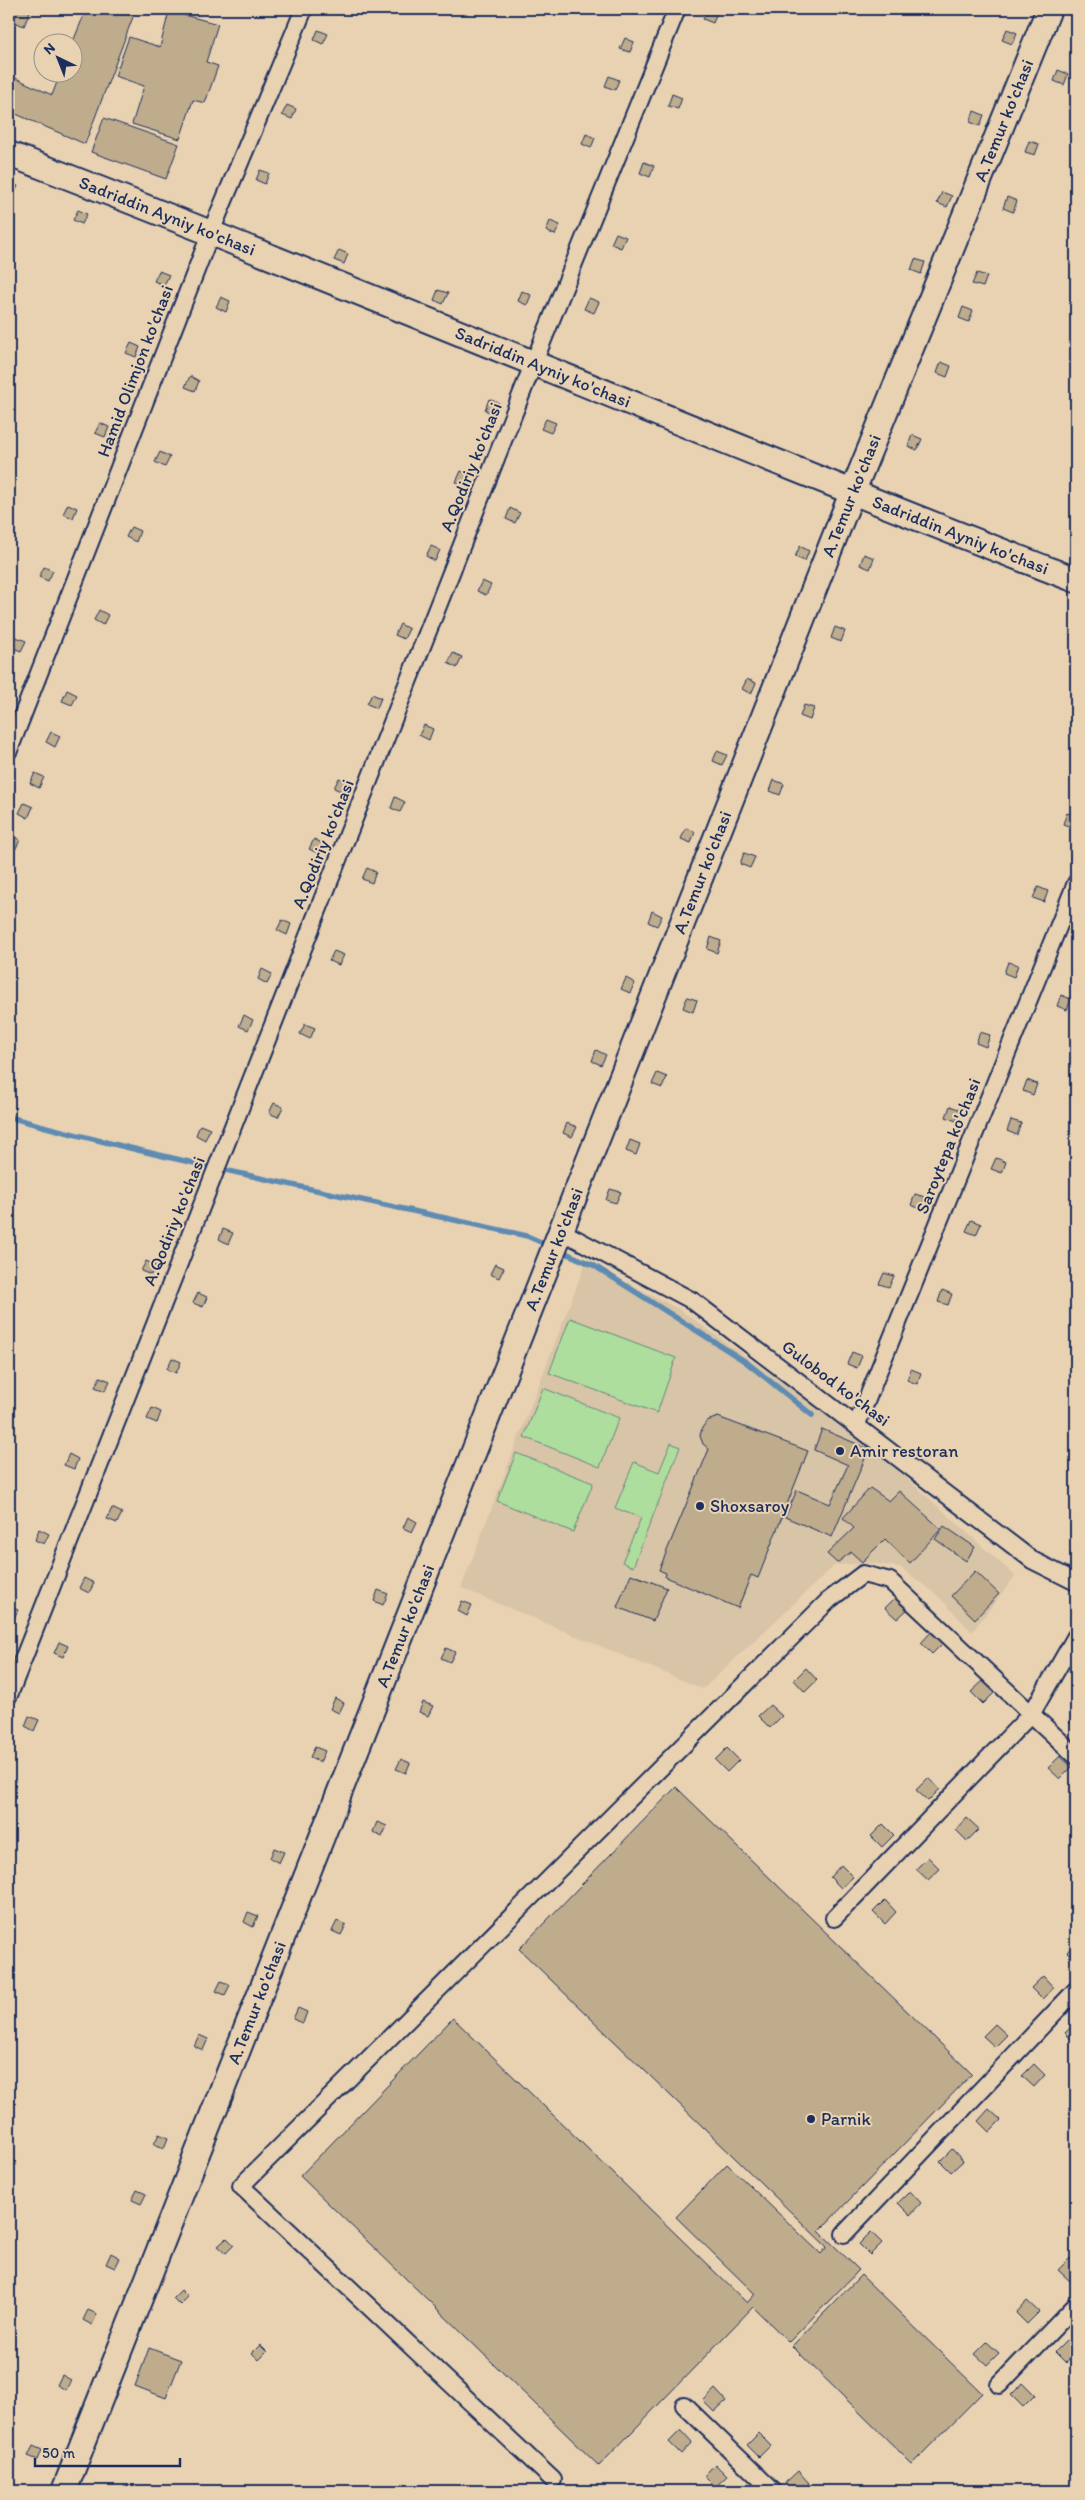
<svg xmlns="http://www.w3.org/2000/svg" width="1085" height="2500" font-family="Itim,sans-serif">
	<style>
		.built { fill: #d8c4a6 }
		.green { fill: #aede9e; stroke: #64867e }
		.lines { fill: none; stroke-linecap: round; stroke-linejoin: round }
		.stream { stroke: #5f8bb3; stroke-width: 5.5 }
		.building { fill: #beac8d; stroke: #1b2f5e }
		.street-casing { stroke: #1b2f5e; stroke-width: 20 }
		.secondary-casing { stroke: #1b2f5e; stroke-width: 28 }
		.street { stroke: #e9d2b2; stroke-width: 16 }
		.secondary { stroke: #e9d2b2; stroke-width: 24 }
		.poi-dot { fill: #1b2f5e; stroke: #e9d2b2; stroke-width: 2 }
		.labels { text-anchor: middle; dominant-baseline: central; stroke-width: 4; stroke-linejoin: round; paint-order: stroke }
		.street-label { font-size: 18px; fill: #1b2f5e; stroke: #e9d2b2 }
		.poi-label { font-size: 18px; fill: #1b2f5e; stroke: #e9d2b2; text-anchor: start }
	</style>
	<rect width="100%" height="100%" fill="#e9d2b2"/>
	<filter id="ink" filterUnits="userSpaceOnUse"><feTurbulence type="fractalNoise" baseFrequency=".02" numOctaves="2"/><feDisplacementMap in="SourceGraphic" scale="10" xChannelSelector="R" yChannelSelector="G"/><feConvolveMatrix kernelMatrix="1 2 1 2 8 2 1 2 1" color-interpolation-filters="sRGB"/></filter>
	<g filter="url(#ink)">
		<path class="built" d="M586,1262L679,1309L869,1444L1015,1576L972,1632L937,1595L900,1567L869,1563L835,1565L703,1689L461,1588Z"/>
		<g class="green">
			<path d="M570,1318L676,1358L657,1413L549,1373Z"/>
			<path d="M543,1388L619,1418L600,1467L524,1437Z"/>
			<path d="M671,1443L680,1447L633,1567L622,1562L641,1518L615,1508L634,1462L659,1472Z"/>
			<path d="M516,1453L593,1483L573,1532L497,1501Z"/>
		</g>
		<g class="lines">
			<g class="stream">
				<path d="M9,1117C180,1164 354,1197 527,1236L550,1246"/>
				<path d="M559,1250L593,1265L746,1362L812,1415"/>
			</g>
		</g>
		<g class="building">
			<path d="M9,9H31L24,26L9,20Z"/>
			<path d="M99,9H136L85,144L9,111V75L52,95L61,72H72V44L86,10L97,13Z"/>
			<path d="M707,9L717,12L713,23L703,19Z"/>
			<path d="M169,11L218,24L206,62L218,66L205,103L193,100L180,139L132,124L144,86L115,76L129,37L160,47Z"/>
			<path d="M1007,29L1017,33L1012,44L1002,40Z"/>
			<path d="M318,30L328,34L323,44L314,40Z"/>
			<path d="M625,38L634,42L630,52L620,49Z"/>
			<path d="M1058,70L1068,74L1064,85L1054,81Z"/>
			<path d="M609,76L619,80L615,90L605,86Z"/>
			<path d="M672,94L682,98L678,109L668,106Z"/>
			<path d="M287,105L296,109L292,119L282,115Z"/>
			<path d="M974,111L984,115L980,126L970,122Z"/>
			<path d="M104,118L179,144L166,179L91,152Z"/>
			<path d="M586,134L595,138L591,148L582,144Z"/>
			<path d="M1029,141L1039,144L1035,155L1025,152Z"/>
			<path d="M644,162L654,166L650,177L640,173Z"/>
			<path d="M260,170L269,173L265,184L256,180Z"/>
			<path d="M9,182L18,186L13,196L9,195Z"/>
			<path d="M942,192L952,196L947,207L937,203Z"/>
			<path d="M1007,197L1017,201L1013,212L1003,208Z"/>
			<path d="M78,210L87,214L82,224L73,220Z"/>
			<path d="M550,221L560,225L555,235L546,231Z"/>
			<path d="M616,233L626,237L621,248L611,244Z"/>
			<path d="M339,250L348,254L344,264L334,260Z"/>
			<path d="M915,259L925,262L921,274L911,270Z"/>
			<path d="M159,271L169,275L164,285L154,281Z"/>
			<path d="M977,273L987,276L983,287L972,284Z"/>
			<path d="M438,290L448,293L443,304L434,300Z"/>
			<path d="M522,291L531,295L527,305L518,301Z"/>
			<path d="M221,297L230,301L226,312L216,307Z"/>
			<path d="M589,298L599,302L594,313L584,309Z"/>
			<path d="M963,307L973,311L969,322L959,318Z"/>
			<path d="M131,343L140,347L136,357L126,353Z"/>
			<path d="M941,362L951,366L947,377L937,373Z"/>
			<path d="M190,376L199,381L195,391L185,387Z"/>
			<path d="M489,399L499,403L494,414L485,410Z"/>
			<path d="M546,419L556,423L551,433L541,429Z"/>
			<path d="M100,423L109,427L105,437L95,433Z"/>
			<path d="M912,435L922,439L917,450L908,446Z"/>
			<path d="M160,452L170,457L165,467L155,462Z"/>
			<path d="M461,471L470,476L465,486L456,482Z"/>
			<path d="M68,504L77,508L73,518L63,514Z"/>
			<path d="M510,508L520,513L515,523L506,519Z"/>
			<path d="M131,527L140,531L136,542L126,537Z"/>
			<path d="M1076,544V557L1072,555Z"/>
			<path d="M431,546L440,550L435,561L426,556Z"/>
			<path d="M800,546L809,551L805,561L795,557Z"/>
			<path d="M864,554L874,558L870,569L860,565Z"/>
			<path d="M44,567L53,571L48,581L39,577Z"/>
			<path d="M482,581L491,585L486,595L477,591Z"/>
			<path d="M99,610L108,615L103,625L94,620Z"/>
			<path d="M400,624L409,629L404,639L395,635Z"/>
			<path d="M835,627L845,631L841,642L831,638Z"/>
			<path d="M16,637L26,641L21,651L11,647Z"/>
			<path d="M453,653L462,657L457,668L448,663Z"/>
			<path d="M747,679L756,683L751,694L742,689Z"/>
			<path d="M67,690L77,695L72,705L62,701Z"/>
			<path d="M372,694L381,698L377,708L367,704Z"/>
			<path d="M804,705L814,708L810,720L800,716Z"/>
			<path d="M424,725L433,729L429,740L419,735Z"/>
			<path d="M51,732L60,736L55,747L46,742Z"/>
			<path d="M717,751L727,755L722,765L713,761Z"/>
			<path d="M35,773L44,777L39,788L30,783Z"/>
			<path d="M339,778L348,782L343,792L334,788Z"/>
			<path d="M774,780L784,784L780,795L770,791Z"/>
			<path d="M395,797L405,802L400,812L391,808Z"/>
			<path d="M24,803L33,807L28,818L19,813Z"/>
			<path d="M1067,813L1076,816L1073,828L1063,824Z"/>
			<path d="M686,828L695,832L691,843L681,839Z"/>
			<path d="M11,835L20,840L15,850L9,847Z"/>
			<path d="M314,839L324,844L319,854L309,849Z"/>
			<path d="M744,853L755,857L750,868L740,864Z"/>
			<path d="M367,868L376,872L372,883L362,879Z"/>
			<path d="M1038,887L1048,891L1044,902L1033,898Z"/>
			<path d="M652,911L662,916L657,926L648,922Z"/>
			<path d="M282,920L291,924L287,935L277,930Z"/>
			<path d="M711,937L721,941L717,953L707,949Z"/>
			<path d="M334,951L344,955L339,965L329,961Z"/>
			<path d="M1008,962L1018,965L1014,977L1004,973Z"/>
			<path d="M262,969L272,974L267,984L258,979Z"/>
			<path d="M626,978L635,983L630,993L621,989Z"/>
			<path d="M1061,995L1071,999L1067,1010L1057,1006Z"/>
			<path d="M687,997L697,1000L693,1012L683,1008Z"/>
			<path d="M244,1015L253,1020L248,1030L239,1026Z"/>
			<path d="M305,1024L315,1028L310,1039L300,1034Z"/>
			<path d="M980,1032L990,1035L986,1047L976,1043Z"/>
			<path d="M596,1050L606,1055L601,1065L592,1061Z"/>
			<path d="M657,1073L667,1077L662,1088L652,1084Z"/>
			<path d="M1027,1080L1037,1084L1033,1095L1023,1091Z"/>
			<path d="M274,1103L283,1107L278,1117L269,1113Z"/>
			<path d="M950,1106L961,1110L956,1121L946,1117Z"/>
			<path d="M1011,1120L1021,1123L1017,1135L1007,1131Z"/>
			<path d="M567,1123L577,1127L572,1137L563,1133Z"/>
			<path d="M200,1125L210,1129L205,1140L196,1135Z"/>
			<path d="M630,1140L640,1144L636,1155L626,1151Z"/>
			<path d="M996,1158L1006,1162L1002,1173L991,1169Z"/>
			<path d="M610,1189L621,1192L616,1203L606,1200Z"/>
			<path d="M915,1194L925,1197L921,1209L911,1205Z"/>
			<path d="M971,1220L981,1224L976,1235L966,1231Z"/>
			<path d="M223,1229L233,1233L228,1244L219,1239Z"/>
			<path d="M146,1261L155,1265L151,1275L141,1271Z"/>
			<path d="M495,1264L504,1268L499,1278L490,1274Z"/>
			<path d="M884,1273L894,1276L889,1287L879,1284Z"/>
			<path d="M942,1290L952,1294L948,1305L938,1302Z"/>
			<path d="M198,1293L207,1297L203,1307L193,1303Z"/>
			<path d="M852,1352L862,1356L857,1368L847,1364Z"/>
			<path d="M172,1358L181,1362L176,1373L167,1369Z"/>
			<path d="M911,1369L921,1373L917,1384L907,1380Z"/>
			<path d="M100,1377L110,1381L105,1391L95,1387Z"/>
			<path d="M152,1408L161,1412L157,1423L147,1419Z"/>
			<path d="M718,1417L808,1451L758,1578L751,1575L738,1608L665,1577L666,1573L659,1570L709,1449L703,1444L700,1436L702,1428L707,1421Z"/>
			<path d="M822,1429L869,1449L832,1537L785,1517L797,1490L830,1504L848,1465L814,1450Z"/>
			<path d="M69,1454L78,1459L74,1469L64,1465Z"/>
			<path d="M870,1488L889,1501L899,1491L941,1529L910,1563L885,1539L862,1562L851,1552L837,1563L827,1554L854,1528L843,1518Z"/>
			<path d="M112,1508L122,1513L117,1523L107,1519Z"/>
			<path d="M408,1517L417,1522L412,1532L403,1528Z"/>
			<path d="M944,1526L975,1547L966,1561L935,1539Z"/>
			<path d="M39,1529L49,1534L44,1544L35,1540Z"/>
			<path d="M975,1571L999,1594L975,1619L951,1596Z"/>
			<path d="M631,1574L667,1588L653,1621L617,1607Z"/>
			<path d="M84,1578L94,1583L89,1593L79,1588Z"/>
			<path d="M378,1590L388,1594L383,1605L374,1601Z"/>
			<path d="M897,1596L909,1608L897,1619L885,1608Z"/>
			<path d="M462,1601L472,1605L467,1616L458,1611Z"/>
			<path d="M9,1606L18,1610L13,1620L9,1618Z"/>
			<path d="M932,1631L944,1642L932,1654L921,1643Z"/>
			<path d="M59,1642L68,1646L63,1657L54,1653Z"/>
			<path d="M446,1648L455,1652L450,1662L441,1658Z"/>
			<path d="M806,1668L817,1680L805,1692L794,1680Z"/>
			<path d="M983,1681L995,1692L983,1704L971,1692Z"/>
			<path d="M335,1698L344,1703L339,1713L330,1709Z"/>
			<path d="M423,1702L433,1706L428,1716L419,1712Z"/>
			<path d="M770,1705L782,1716L770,1728L758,1716Z"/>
			<path d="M1076,1714V1729L1069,1722Z"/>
			<path d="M29,1716L39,1720L34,1731L25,1726Z"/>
			<path d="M315,1747L325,1751L320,1762L310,1757Z"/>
			<path d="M727,1748L739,1760L727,1772L715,1760Z"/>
			<path d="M1060,1756L1072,1767L1060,1779L1048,1768Z"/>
			<path d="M401,1759L410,1763L406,1773L396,1769Z"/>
			<path d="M928,1778L940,1789L928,1801L916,1790Z"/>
			<path d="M9,1783L13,1785L9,1794Z"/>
			<path d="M676,1787L972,2074L819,2231L859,2270L789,2342L753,2307L599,2466L300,2176L453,2018L747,2303L755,2294L676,2217L727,2164L821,2254L827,2247L519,1949Z"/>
			<path d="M967,1818L979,1829L967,1841L956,1830Z"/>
			<path d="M377,1822L387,1826L382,1837L373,1832Z"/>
			<path d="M883,1824L894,1835L882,1847L871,1836Z"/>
			<path d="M274,1848L284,1852L279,1863L270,1858Z"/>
			<path d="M928,1857L940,1869L928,1880L916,1869Z"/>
			<path d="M841,1865L853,1877L841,1888L830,1877Z"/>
			<path d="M885,1900L896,1912L885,1924L873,1912Z"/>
			<path d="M248,1912L258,1916L253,1927L244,1922Z"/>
			<path d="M337,1921L346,1925L341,1935L332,1931Z"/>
			<path d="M1076,1942V1961L1067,1952Z"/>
			<path d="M1043,1976L1054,1988L1042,1999L1031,1988Z"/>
			<path d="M221,1981L230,1985L225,1995L216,1991Z"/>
			<path d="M298,2008L307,2012L303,2023L293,2019Z"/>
			<path d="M1076,2022V2044L1065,2033Z"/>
			<path d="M995,2024L1007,2035L995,2047L983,2036Z"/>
			<path d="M199,2035L208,2039L203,2050L194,2046Z"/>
			<path d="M1034,2064L1045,2075L1034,2087L1022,2076Z"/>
			<path d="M989,2109L1001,2120L989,2132L978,2121Z"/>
			<path d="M159,2134L168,2138L164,2148L154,2144Z"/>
			<path d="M952,2149L963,2161L951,2172L940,2161Z"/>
			<path d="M137,2190L146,2194L141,2204L132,2200Z"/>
			<path d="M910,2191L921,2203L910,2215L898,2203Z"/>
			<path d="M871,2232L882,2243L870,2255L859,2244Z"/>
			<path d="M227,2238L234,2245L226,2253L218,2246Z"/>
			<path d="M111,2253L120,2258L115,2268L106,2264Z"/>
			<path d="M1070,2258L1076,2264V2275L1070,2281L1058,2270Z"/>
			<path d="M861,2275L982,2393L912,2464L792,2346Z"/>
			<path d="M181,2290L188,2297L180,2305L173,2298Z"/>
			<path d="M1027,2301L1039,2312L1027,2324L1016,2313Z"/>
			<path d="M88,2310L97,2314L92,2325L83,2320Z"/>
			<path d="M1067,2340L1076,2349V2353L1066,2363L1055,2352Z"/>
			<path d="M987,2342L999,2353L987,2365L975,2354Z"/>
			<path d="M260,2345L267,2352L259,2360L252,2353Z"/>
			<path d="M149,2348L181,2360L166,2398L135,2386Z"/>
			<path d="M62,2375L71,2380L66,2390L57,2385Z"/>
			<path d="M1023,2383L1035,2395L1023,2407L1011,2395Z"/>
			<path d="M715,2389L726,2401L714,2412L703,2401Z"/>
			<path d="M681,2430L692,2442L681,2454L669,2442Z"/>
			<path d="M759,2433L771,2445L759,2457L747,2445Z"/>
			<path d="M33,2446L42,2450L38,2460L28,2456Z"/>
			<path d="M715,2464L727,2476L715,2487L704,2476Z"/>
			<path d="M798,2471L809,2483L800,2491H794L785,2483Z"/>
		</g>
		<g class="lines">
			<defs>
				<g id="street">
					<path d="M9,750L211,232L304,9"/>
					<path d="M561,1231L693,1301L1032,1560L1076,1582"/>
					<path d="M857,1424L1076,883"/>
					<path d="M9,1695L534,362L677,9"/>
					<path d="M834,1918L1032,1713L1076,1636"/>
					<path d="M844,2234L1076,1990"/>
					<path d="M999,2385L1076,2305"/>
					<path d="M684,2405L773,2491"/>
					<path d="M553,2480L241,2186L829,1600L863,1574L890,1581L1076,1756"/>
				</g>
				<g id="secondary">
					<path id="s1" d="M9,154C367,291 719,443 1076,580"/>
					<path id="s2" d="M64,2491L846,508L1049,9"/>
				</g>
			</defs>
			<use href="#street" class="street-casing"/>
			<use href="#secondary" class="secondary-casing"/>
			<use href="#street" class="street"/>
			<use href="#secondary" class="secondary"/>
		</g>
	</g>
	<g class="poi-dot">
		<circle cx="840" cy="1451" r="5"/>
		<circle cx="700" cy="1506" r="5"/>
		<circle cx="811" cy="2119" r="5"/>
	</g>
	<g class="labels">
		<g class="street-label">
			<text stroke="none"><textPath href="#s2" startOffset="2550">A.Temur ko'chasi</textPath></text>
			<text stroke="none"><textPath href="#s1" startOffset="170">Sadriddin Ayniy ko'chasi</textPath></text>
			<text stroke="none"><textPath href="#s1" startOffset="575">Sadriddin Ayniy ko'chasi</textPath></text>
			<text transform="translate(135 371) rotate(-69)">Hamid Olimjon ko'chasi</text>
			<text transform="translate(471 467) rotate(-68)">A.Qodiriy ko'chasi</text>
			<text stroke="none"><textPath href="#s2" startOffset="2145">A.Temur ko'chasi</textPath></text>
			<text stroke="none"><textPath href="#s1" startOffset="1025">Sadriddin Ayniy ko'chasi</textPath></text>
			<text transform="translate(323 844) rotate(-68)">A.Qodiriy ko'chasi</text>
			<text stroke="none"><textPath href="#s2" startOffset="1740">A.Temur ko'chasi</textPath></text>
			<text transform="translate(948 1146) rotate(-68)">Saroytepa ko'chasi</text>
			<text transform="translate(174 1221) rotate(-68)">A.Qodiriy ko'chasi</text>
			<text stroke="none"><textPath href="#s2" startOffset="1335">A.Temur ko'chasi</textPath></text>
			<text transform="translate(836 1383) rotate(37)">Gulobod ko'chasi</text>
			<text stroke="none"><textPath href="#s2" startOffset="930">A.Temur ko'chasi</textPath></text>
			<text stroke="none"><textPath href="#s2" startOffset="525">A.Temur ko'chasi</textPath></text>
		</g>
		<g class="poi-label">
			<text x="850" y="1451">Amir restoran</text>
			<text x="710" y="1506">Shoxsaroy</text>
			<text x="821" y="2119">Parnik</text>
		</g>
	</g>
	<rect width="1085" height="2500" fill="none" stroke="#e9d2b2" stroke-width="30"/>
	<rect x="15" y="15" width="1055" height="2470" fill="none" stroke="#1b2f5e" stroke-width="2" filter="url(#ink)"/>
	<g transform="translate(58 58) rotate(317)"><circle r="24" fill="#e9d2b2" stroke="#979190"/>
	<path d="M0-4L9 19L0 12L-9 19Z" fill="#1b2f5e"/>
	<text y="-8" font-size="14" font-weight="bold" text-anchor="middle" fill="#1b2f5e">N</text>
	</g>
	<path d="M35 2458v8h145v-8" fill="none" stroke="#1b2f5e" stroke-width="2.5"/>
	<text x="42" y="2458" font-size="15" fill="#1b2f5e" stroke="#e9d2b2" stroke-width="4" paint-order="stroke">50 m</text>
</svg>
